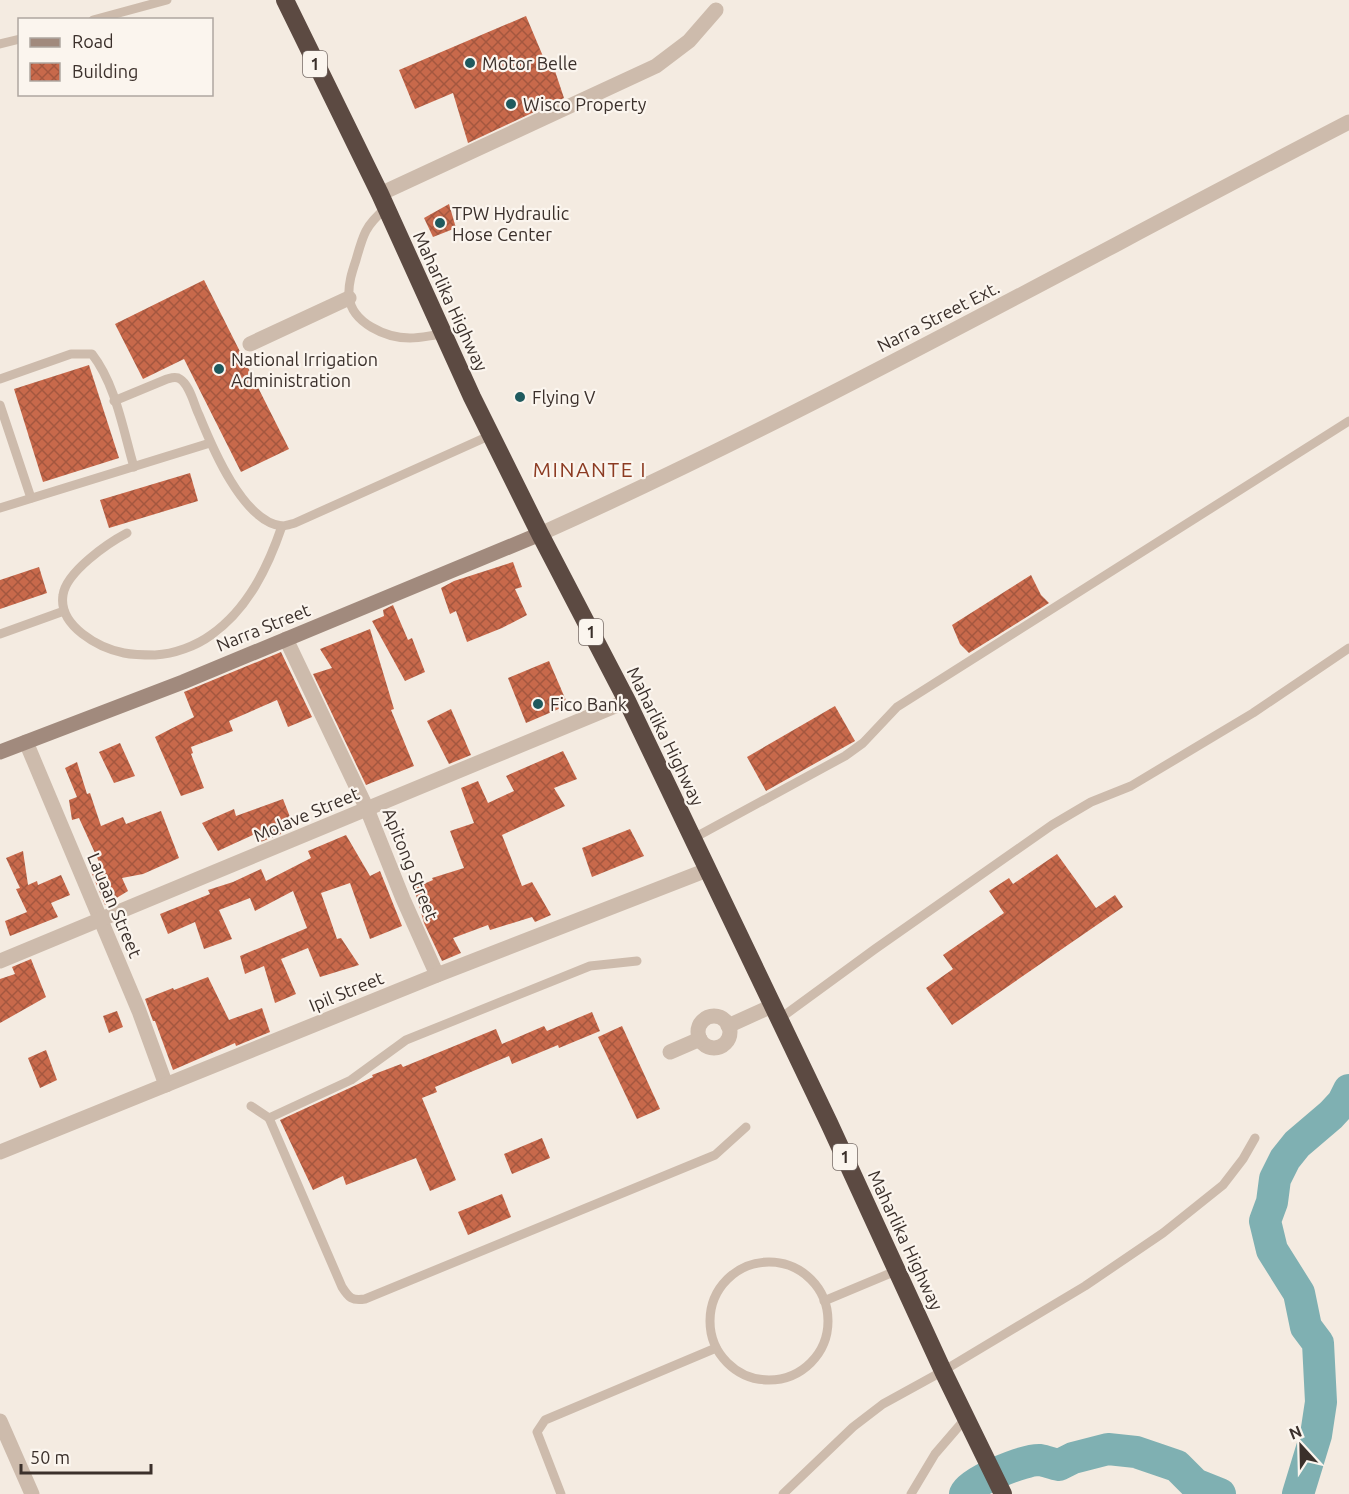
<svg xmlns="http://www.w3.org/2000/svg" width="1349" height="1494" font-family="Ubuntu,sans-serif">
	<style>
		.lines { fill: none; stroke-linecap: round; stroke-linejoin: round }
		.river { stroke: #7fb0b2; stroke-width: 32 }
		.building { fill: url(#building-cross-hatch) }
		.lane { stroke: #cdbbac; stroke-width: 9 }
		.street { stroke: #cdbbac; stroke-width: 15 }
		.secondary { stroke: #a18a7d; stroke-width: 15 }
		.highway { stroke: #5c4a42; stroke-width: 18 }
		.poi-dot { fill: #1f5a5e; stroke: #fbf5ee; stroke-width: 2 }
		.labels { text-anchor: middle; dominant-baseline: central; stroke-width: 4.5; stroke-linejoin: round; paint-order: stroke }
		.shield { fill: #fbf5ee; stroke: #756b66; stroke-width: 1.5 }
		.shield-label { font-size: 16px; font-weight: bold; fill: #3b302b }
		.poi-label { font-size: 18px; fill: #3b302b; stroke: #fbf5ee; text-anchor: start }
		.street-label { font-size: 18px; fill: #3b302b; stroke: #fbf5ee }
		.quarter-label { font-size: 21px; letter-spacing: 1.5px; fill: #8c3b22; stroke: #fbf5ee }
	</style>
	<defs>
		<pattern id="building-cross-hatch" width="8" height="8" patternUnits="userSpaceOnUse" patternTransform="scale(1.5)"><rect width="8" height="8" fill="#c8694b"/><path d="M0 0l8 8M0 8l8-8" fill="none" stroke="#a4573f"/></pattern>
	</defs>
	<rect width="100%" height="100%" fill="#f4ebe1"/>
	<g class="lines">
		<g class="river">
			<path d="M965,1494C970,1481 1026,1459 1040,1460C1046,1461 1053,1464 1059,1465L1073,1458L1108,1449L1136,1452L1177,1466L1195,1484L1220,1494"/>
			<path d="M1298,1494L1316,1435L1321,1402L1318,1343L1306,1327L1299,1293L1272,1250L1265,1221L1272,1202L1275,1179L1285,1159L1297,1144L1331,1115L1343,1102L1349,1090"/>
		</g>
	</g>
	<g class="building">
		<path d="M526,16L545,61L551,59L564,98L468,143L453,93L415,109L399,70Z"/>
		<path d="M449,204L456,228L433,237L424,218Z"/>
		<path d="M204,280L289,449L241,472L184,359L143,379L115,324Z"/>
		<path d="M89,365L119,458L43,482L14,389Z"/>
		<path d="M190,473L198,501L109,528L100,500Z"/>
		<path d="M513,562L522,587L515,589L527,615L502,628L467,642L456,611L450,614L441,588L454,581Z"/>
		<path d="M39,567L47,593L0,609V580Z"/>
		<path d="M1031,575L1041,595L1049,603L969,653L960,644L952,625Z"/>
		<path d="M393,605L408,640L412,638L425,672L405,681L372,621L384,616L383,610Z"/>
		<path d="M370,629L394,709L391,710L414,766L366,785L313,674L332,668L320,649Z"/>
		<path d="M281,652L312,717L288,727L277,700L229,721L233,731L191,747L193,753L191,754L204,788L181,796L155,737L194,717L184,692Z"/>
		<path d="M549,661L568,705L526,723L508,678Z"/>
		<path d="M835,706L855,741L766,791L747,757Z"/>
		<path d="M451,709L471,755L449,764L427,721Z"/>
		<path d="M120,743L135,776L114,783L99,752Z"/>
		<path d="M563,751L577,779L554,788L565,806L502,835L522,886L532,882L551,915L535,922L532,917L490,930L488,925L453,938L461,953L442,961L424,923L414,888L433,880L432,878L464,868L450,831L474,823L461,788L478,781L488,803L514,791L506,776Z"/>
		<path d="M77,762L87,794L90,793L101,826L123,817L126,824L161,811L179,858L143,874L122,878L128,891L105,905L90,869L100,864L79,818L72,820L69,800L77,797L65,768Z"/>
		<path d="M283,799L290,817L277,822L281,834L258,843L255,834L218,851L202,823L234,809L236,816Z"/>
		<path d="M630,829L644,856L592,877L582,848Z"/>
		<path d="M346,835L370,876L380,871L402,926L370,939L350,883L321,893L337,939L341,938L359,965L320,977L308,948L281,959L296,994L275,1003L264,966L245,974L240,956L307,928L293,891L255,911L250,898L219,910L232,939L204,949L195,922L168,934L160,914L210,894L208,890L233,882L261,869L266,881L311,858L308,851Z"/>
		<path d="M23,851L28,885L37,881L38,885L61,875L70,895L51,903L58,917L10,936L5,921L27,912L16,889L20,888L6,858Z"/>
		<path d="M1057,854L1096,908L1115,895L1123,907L952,1025L926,988L953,969L943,955L1004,913L989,891L1009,878L1013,884Z"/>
		<path d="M31,959L46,997L0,1023V979L15,974L12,967Z"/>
		<path d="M208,977L229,1020L262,1008L270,1032L236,1046L235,1043L173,1070L155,1021H153L145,999L173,988L174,990Z"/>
		<path d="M117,1011L123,1027L109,1033L103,1016Z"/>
		<path d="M592,1012L600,1031L559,1048L558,1045L512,1064L509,1056L435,1087L437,1092L422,1098L456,1180L430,1191L416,1158L346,1185L343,1176L313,1190L280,1120L354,1086L373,1077L372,1075L401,1064L403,1067L496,1029L502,1044L544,1026L547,1031Z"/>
		<path d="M622,1026L660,1109L637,1119L598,1037Z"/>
		<path d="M46,1050L57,1080L40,1088L28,1058Z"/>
		<path d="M542,1138L550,1158L512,1174L504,1154Z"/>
		<path d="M502,1194L511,1217L468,1235L458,1212Z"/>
	</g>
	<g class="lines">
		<g class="lane">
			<path d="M93,20L167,0"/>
			<path d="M0,44L20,39"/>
			<path d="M385,209C365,226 363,235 356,260C352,272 348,284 349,297C352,323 386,338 410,338C421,338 432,335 443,334"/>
			<path d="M0,379L71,354H92C116,385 123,430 134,467"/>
			<path d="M114,401L167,379C171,378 176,376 180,379C190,385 194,405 199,415C212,447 243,522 282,526C286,526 291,524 295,523L491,435"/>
			<path d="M0,405L31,498"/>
			<path d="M0,508L210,443"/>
			<path d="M127,533C108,543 66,572 63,595C58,626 99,648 124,653C134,655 145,655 155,655C174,654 196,646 211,635C248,609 268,567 282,526"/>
			<path d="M0,634L64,611"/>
			<path d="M692,839L845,756L863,743L897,707L1349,421"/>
			<path d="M778,1020L875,949L1052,825L1091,802L1131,786L1253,713L1349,648"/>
			<path d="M251,1106L269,1118L351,1080L406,1040L590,966L637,961"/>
			<path d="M269,1118L342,1287C349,1298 352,1301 365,1299L715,1155L746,1127"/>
			<circle cx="769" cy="1321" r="59"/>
			<path d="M824,1301L898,1270"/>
			<path d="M561,1494L537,1432L545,1420L716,1348"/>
			<path d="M783,1494L853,1427L883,1404L943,1371L1085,1286L1163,1233L1223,1185L1243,1159L1255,1138"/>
			<path d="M911,1494L935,1454L966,1418"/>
		</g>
		<g class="street">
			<path d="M380,194L656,66L689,41L716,10"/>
			<path d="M250,344L349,298"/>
			<path d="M540,534C816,410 1080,261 1349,122"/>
			<path d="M286,639L367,809L403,899L437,975"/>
			<path d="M26,742L139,1011L166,1085"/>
			<path d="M0,961L627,701"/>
			<circle cx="714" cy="1032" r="16"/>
			<path d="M728,1026L772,1006"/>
			<path d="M670,1052L700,1039"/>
			<path d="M0,1152L437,975L707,870"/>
			<path d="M0,1421L32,1494"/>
		</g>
		<path class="secondary" d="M0,752L183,682L540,534"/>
		<path class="highway" d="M285,0L380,194L472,397L540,534L627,701L829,1123L943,1371L1003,1494"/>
	</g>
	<g class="poi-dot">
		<circle cx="470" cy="63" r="6"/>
		<circle cx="511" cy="104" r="6"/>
		<circle cx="440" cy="223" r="6"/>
		<circle cx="219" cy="369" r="6"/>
		<circle cx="520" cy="397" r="6"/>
		<circle cx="538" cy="704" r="6"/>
	</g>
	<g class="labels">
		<g class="shield">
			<rect x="303" y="51" width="24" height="26" rx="4.5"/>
			<rect x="579" y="619" width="24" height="26" rx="4.5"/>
			<rect x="833" y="1144" width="24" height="26" rx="4.5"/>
		</g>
		<g class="shield-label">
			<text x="315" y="64">1</text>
			<text x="591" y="632">1</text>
			<text x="845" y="1157">1</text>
		</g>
		<g class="poi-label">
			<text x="482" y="63">Motor Belle</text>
			<text x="523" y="104">Wisco Property</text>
			<text x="452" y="213">TPW Hydraulic<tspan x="452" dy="21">Hose Center</tspan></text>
			<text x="231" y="359">National Irrigation<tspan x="231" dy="21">Administration</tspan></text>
			<text x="532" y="397">Flying V</text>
			<text x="550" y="704">Fico Bank</text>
		</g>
		<g class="street-label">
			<text transform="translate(451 301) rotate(65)">Maharlika Highway</text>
			<text transform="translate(938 316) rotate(-27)">Narra Street Ext.</text>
			<text transform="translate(263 627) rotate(-22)">Narra Street</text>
			<text transform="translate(666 736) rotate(64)">Maharlika Highway</text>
			<text transform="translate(306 814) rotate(-23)">Molave Street</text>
			<text transform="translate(411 864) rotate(68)">Apitong Street</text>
			<text transform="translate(115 905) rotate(67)">Lauaan Street</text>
			<text transform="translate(346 991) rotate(-22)">Ipil Street</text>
			<text transform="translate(906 1240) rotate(65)">Maharlika Highway</text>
		</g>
		<g class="quarter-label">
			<text x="590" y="469">MINANTE I</text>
		</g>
	</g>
	<rect x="18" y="18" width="195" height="78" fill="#fbf5ee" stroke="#aea6a0" stroke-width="1.5"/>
	<rect x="30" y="38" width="30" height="9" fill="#a18a7d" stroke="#aea6a0" stroke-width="1.5"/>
	<text x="72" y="48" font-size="18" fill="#3b302b">Road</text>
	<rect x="30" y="63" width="30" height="18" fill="url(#building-cross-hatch)" stroke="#aea6a0" stroke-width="1.5"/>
	<text x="72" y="78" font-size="18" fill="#3b302b">Building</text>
	<g transform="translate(1301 1446) rotate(338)" stroke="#fbf5ee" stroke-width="4.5" paint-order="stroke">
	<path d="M0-4.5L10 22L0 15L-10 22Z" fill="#3b302b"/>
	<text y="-9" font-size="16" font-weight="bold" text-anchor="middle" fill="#3b302b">N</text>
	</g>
	<path d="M21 1464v9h130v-9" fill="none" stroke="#3b302b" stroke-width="3"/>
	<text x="30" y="1464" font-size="18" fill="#3b302b" stroke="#fbf5ee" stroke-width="4.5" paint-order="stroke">50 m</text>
</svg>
